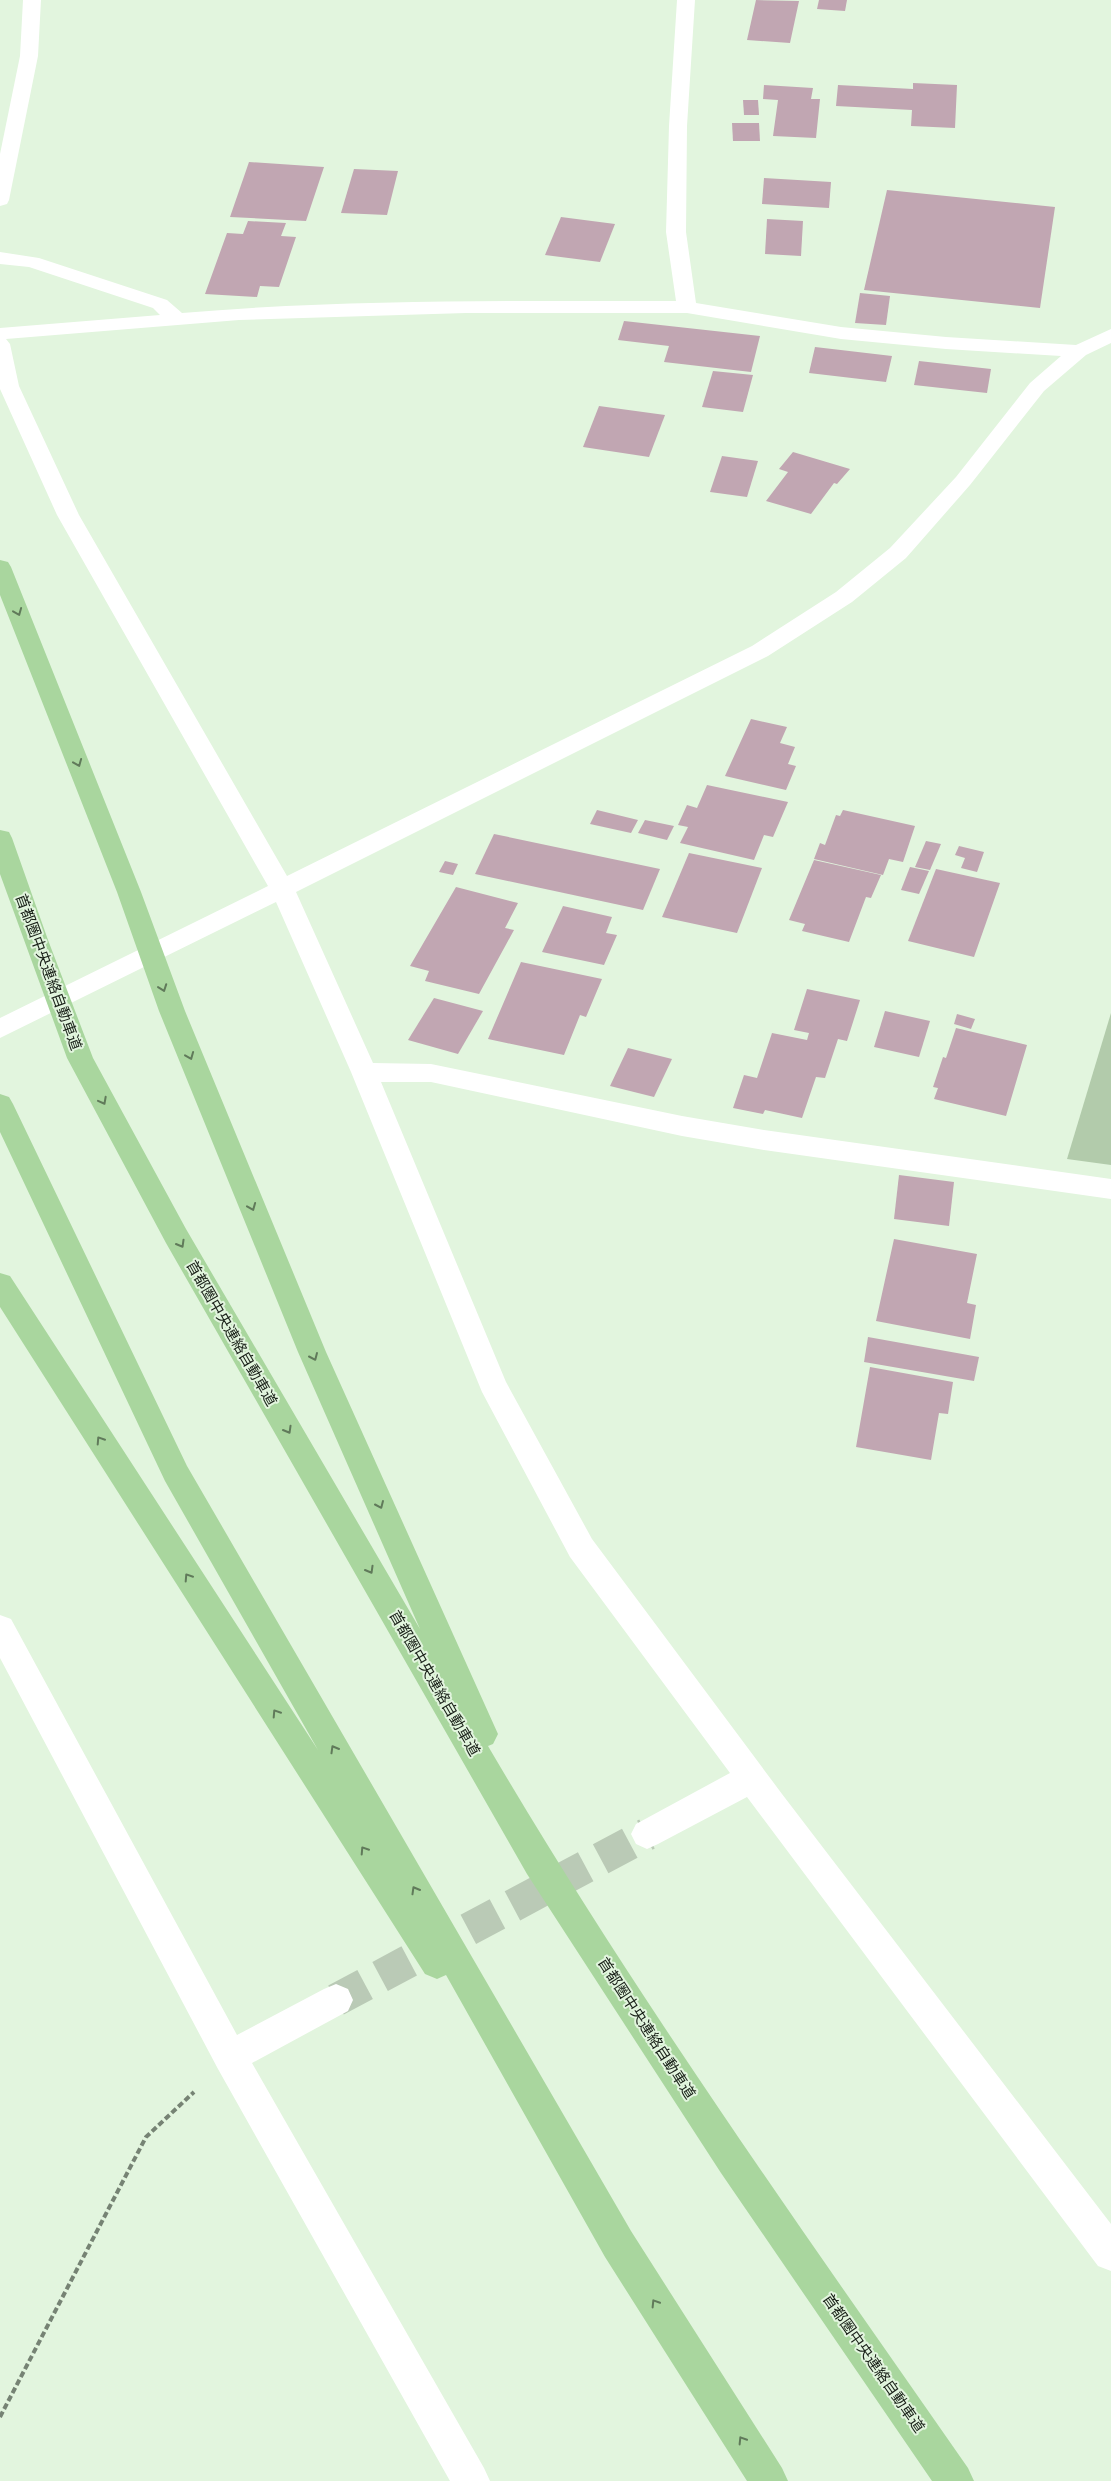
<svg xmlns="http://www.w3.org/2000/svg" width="1111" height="2481" font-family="Quicksand,'Noto Sans JP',sans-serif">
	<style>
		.green { fill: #b2cbab }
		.building { fill: #c1a6b2 }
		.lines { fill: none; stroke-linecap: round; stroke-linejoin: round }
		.minor-tunnel { stroke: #bacab6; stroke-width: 33; stroke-dasharray: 33 17; stroke-linecap: butt }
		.path { stroke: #768374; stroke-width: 4; stroke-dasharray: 6 3; stroke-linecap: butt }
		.minor { fill: #fff; fill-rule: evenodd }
		.highway { fill: #a9d69e; fill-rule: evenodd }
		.oneway { stroke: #607a5a }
		.labels { text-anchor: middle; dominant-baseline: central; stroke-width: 4; stroke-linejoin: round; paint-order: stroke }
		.street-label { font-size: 15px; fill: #181f17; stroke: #e2f5de }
	</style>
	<rect width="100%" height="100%" fill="#e2f5de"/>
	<path class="green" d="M1111,1013V1165L1067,1159Z"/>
	<g class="building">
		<path d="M756,0L799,1L790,43L747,40Z"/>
		<path d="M819,0H847L845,11L817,9Z"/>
		<path d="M913,83L957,85L955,128L911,126L912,110L836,106L838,85L913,89Z"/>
		<path d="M764,85L813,88L811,99H820L816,138L773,136L778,100L763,99Z"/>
		<path d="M743,100H758L759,115H744Z"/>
		<path d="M732,123H759L760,141H733Z"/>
		<path d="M249,162L324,167L306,221L230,217Z"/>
		<path d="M354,169L398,171L387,215L341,213Z"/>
		<path d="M764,178L831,182L829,208L762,204Z"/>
		<path d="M887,190L1055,207L1040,308L864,290Z"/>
		<path d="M561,217L615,224L600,262L545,255Z"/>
		<path d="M767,219L803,221L801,256L765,254Z"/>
		<path d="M248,221L286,223L281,236L296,237L279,287L260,286L257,297L205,294L227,233L243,234Z"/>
		<path d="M860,293L890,296L886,325L855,323Z"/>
		<path d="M624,321L760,336L751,372L664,362L669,346L618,340Z"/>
		<path d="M815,347L892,356L886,382L809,373Z"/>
		<path d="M919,361L991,369L987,393L914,385Z"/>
		<path d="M713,371L753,375L743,412L702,407Z"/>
		<path d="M599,406L665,415L649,457L583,447Z"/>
		<path d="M793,452L850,469L837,484L834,483L811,514L766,501L788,472L779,469Z"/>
		<path d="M722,456L758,461L747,497L710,492Z"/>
		<path d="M751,719L787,727L780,743L795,747L788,764L796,766L786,790L725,776Z"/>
		<path d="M707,785L788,802L773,837L764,835L754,860L680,843L688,827L678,825L687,805L697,808Z"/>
		<path d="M597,810L638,820L631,833L590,824Z"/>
		<path d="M843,810L915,826L903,862L889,859L883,875L814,859L820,843L825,845L836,815L840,816Z"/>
		<path d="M645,820L674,826L667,840L638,833Z"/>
		<path d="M494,834L660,869L643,910L475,874Z"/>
		<path d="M926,841L941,844L930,870L915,867Z"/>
		<path d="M959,846L984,852L977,872L961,868L965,858L955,855Z"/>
		<path d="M689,853L762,868L737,933L662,917Z"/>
		<path d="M814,860L881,875L871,898L866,897L849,942L802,931L805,924L789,920Z"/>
		<path d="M445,861L458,864L453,875L439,872Z"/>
		<path d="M910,867L929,871L919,894L901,890Z"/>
		<path d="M936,869L1000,883L974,957L908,941Z"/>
		<path d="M456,887L518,903L505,928L514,930L479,994L425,981L429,971L410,966Z"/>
		<path d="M563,906L612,917L606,933L617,935L604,965L542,952Z"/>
		<path d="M521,962L602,979L586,1017L580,1015L564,1055L488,1039Z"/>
		<path d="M807,989L860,1000L847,1041L838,1039L825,1078L816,1077L802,1118L765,1110L763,1114L733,1108L744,1075L757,1078L772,1033L807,1040L809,1033L794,1030Z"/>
		<path d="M434,998L483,1011L458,1054L408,1040Z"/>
		<path d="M885,1011L930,1021L919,1057L874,1047Z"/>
		<path d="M957,1014L975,1019L971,1029L954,1024Z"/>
		<path d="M956,1028L1027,1045L1006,1116L934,1099L938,1088L933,1087L943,1057L946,1058Z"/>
		<path d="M628,1048L672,1059L654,1097L610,1086Z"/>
		<path d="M899,1175L954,1182L949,1226L894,1219Z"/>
		<path d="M894,1239L977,1254L967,1303L976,1305L970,1339L876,1321Z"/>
		<path d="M868,1337L979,1357L974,1381L864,1362Z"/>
		<path d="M870,1367L953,1382L948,1414L939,1413L931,1460L856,1447Z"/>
	</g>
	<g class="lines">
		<path class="minor-tunnel" d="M336,2000L647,1834"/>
		<path class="path" d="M0,2417L146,2137L194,2092"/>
		<g class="minor">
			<path d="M23,0H41L38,56L9,200L7,204L0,206V154L20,56Z"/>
			<path d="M677,0H695L687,126L686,232L696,303L841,327L946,337L1076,345L1111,329V343L1086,355L1044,391L970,485L906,558L852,602L768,656L296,892L373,1063L431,1064L682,1116L764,1130L1111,1179V1199L764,1150L682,1136L431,1082H381L506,1382L592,1539L782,1794L1111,2224V2271L1098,2266L747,1797L658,1844L647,1849L636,1844L631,1834L636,1824L730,1773L570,1557L482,1392L351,1072L276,902L0,1038V1018L268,886L57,515L0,389V328L160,315L153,308L29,267L0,264V252L39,258L167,300L182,313C346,299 512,301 676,301L666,232L669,126ZM466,313H687L841,339L946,349L1061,356L1030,383L956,477L890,548L836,592L752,646L287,876L79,515L19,386L10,344L6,339L239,320Z"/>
			<path d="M0,1615L11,1619L237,2035L324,1989L336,1984L348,1989L353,2000L348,2011L252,2063L484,2468L490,2481H450L218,2069L0,1658Z"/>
		</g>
		<g class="highway">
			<path d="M0,560L8,562L11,567L141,892L185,1011L326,1352L498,1734L493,1744L488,1746C634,1995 803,2231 968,2468L974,2481H932L721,2173L527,1874L166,1243L67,1058L0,874V830L9,832L12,838L48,940L93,1058L186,1229L420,1629L298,1352L159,1011L117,892L0,595Z"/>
			<path d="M0,1094L9,1097L13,1104L187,1466L631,2231L782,2468L788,2481H747L605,2257L446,1975L437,1979L425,1974L0,1307V1273L10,1276L318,1750L165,1481L0,1132Z"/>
		</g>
	</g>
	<defs><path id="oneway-chevron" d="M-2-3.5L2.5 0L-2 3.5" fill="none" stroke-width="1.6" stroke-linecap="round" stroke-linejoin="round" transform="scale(1.25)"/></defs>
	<g class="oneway">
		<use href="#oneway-chevron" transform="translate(18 612) rotate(68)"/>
		<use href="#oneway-chevron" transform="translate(78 763) rotate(68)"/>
		<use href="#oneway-chevron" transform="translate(163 988) rotate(70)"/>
		<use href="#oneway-chevron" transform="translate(190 1056) rotate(68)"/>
		<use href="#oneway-chevron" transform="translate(103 1101) rotate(62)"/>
		<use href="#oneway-chevron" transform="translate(252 1207) rotate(68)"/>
		<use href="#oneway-chevron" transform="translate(181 1244) rotate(60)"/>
		<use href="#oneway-chevron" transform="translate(314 1357) rotate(66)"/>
		<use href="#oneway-chevron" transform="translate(288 1430) rotate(60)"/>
		<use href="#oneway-chevron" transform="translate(100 1440) rotate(-123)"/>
		<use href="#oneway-chevron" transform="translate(380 1505) rotate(66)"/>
		<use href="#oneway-chevron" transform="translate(370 1570) rotate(60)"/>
		<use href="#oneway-chevron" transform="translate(188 1577) rotate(-123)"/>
		<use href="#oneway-chevron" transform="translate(276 1713) rotate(-123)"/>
		<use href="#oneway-chevron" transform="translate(334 1749) rotate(-120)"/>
		<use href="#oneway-chevron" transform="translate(364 1850) rotate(-123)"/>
		<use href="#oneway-chevron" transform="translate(415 1890) rotate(-120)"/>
		<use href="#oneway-chevron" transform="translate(655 2303) rotate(-122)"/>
		<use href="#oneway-chevron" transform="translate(742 2440) rotate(-122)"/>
	</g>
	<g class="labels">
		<g class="street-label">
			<text transform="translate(49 972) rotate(70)">首都圏中央連絡自動車道</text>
			<text transform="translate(232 1333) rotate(60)">首都圏中央連絡自動車道</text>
			<text transform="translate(435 1683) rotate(60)">首都圏中央連絡自動車道</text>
			<text transform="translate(647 2028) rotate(57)">首都圏中央連絡自動車道</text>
			<text transform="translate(874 2363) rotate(55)">首都圏中央連絡自動車道</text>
		</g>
	</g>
</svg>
